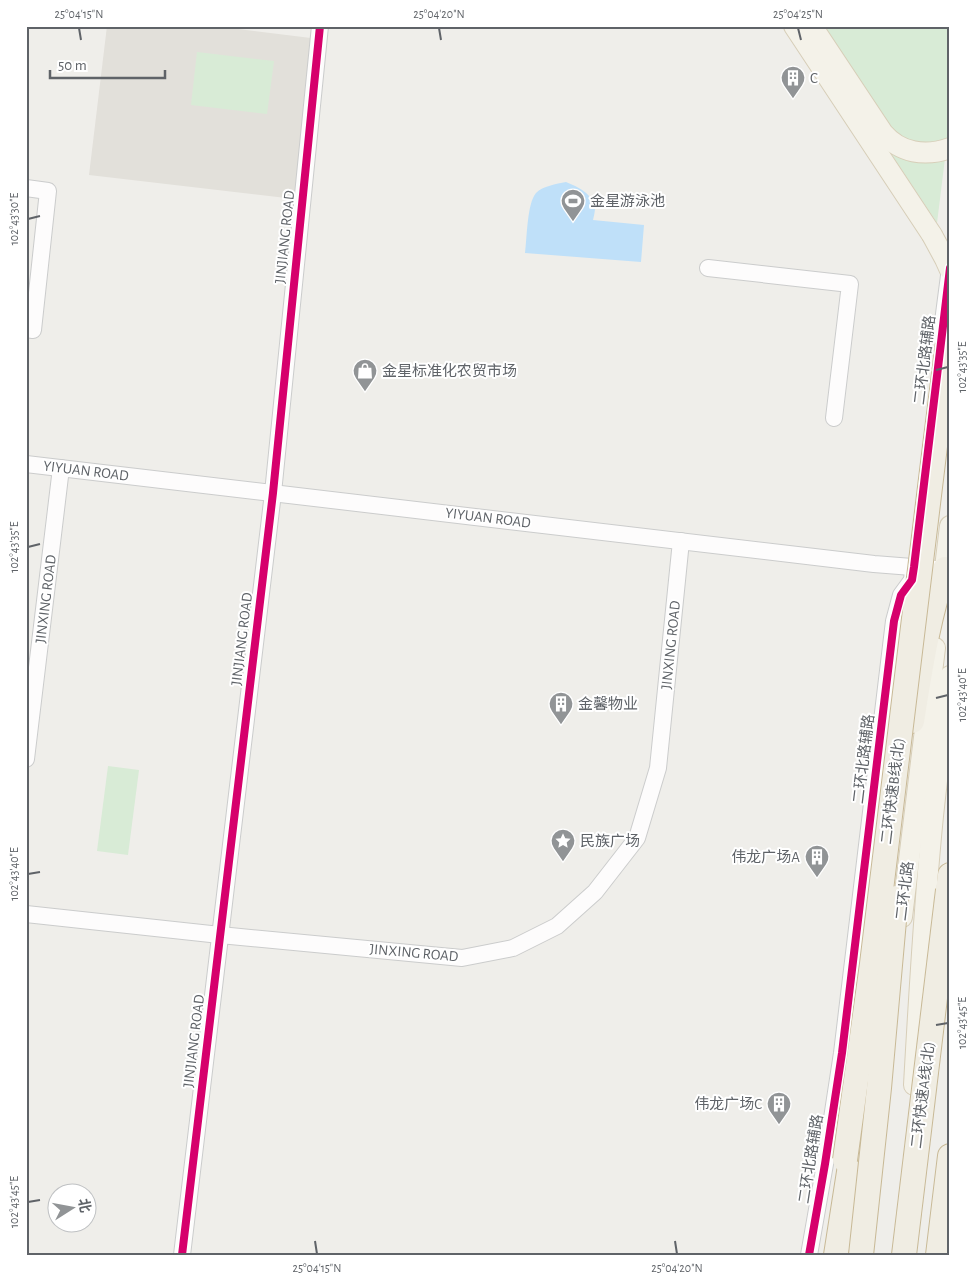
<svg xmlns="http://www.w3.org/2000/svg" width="976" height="1281" font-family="'Alegreya Sans','Noto Sans SC',sans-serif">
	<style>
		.education { fill: #e2e0da }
		.green { fill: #d8ebd6 }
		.water { fill: #bfe0f9 }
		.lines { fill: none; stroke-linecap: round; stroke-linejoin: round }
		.minor-casing { stroke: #cbcccc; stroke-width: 18 }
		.major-casing { stroke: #d7ceb8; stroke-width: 22 }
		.highway-casing { stroke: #c8b996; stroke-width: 26 }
		.minor { stroke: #fdfcfc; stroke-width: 16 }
		.major { stroke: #f4f2e9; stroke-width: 20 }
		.highway { stroke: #f0ede3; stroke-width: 24 }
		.major-bridge-casing { stroke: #d7ceb8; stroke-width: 22; stroke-linecap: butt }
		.highway-bridge-casing { stroke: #c8b996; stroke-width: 26; stroke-linecap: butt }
		.major-bridge { stroke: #f4f2e9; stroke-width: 20 }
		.highway-bridge { stroke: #f0ede3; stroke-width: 24 }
		.cycleway-casing { stroke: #fff; stroke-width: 11 }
		.cycleway { stroke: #d6006c; stroke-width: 8 }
		.ticks { fill: none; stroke: #5f6368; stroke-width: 2 }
		.labels { text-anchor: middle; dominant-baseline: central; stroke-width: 4; stroke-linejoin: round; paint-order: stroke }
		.poi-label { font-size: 15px; fill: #5f6368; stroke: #fff; text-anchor: start }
		.street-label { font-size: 15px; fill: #5f6368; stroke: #fff }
		.neatline { fill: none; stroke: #5f6368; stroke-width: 2 }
		.ticks-label { font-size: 12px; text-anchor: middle; fill: #5f6368 }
	</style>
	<rect width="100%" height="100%" fill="#efeeea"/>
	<path class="education" d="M107,26H215L319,39L303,200L89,175Z"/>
	<g class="green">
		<path d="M806,26H950V118L937,223Z"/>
		<path d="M197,52L274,61L267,114L191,105Z"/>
		<path d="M108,766L139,770L128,855L97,851Z"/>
	</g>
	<path class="water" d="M566,182C578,187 592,193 595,208C595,211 594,216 593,220L644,225L641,262L525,253C527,239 527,203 536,193C543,186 556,184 566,182Z"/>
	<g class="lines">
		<defs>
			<g id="minor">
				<path d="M26,188L48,191L33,330L26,329"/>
				<path d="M708,268L850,284L834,418"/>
				<path d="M941,337L950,268"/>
				<path d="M26,464L874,564L950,570"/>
				<path d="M26,759L61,468"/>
				<path d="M26,914L220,935L462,958L513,948L557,926L595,892L637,838L658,768L681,541"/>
				<path d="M182,1255L273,493L320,26"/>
				<path d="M809,1255L825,1164L842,1053L894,621L901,595L912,580L913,570"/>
			</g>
			<g id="major">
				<path d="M794,26L932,235"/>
				<path d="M812,26L883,133C900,153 925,157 950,148"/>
				<path d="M943,584L950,526"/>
				<path d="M902,917L935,648"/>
				<path d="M914,1085C919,996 924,905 933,816C938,769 944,723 950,676"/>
			</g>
			<g id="highway">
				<path d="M935,446L950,326"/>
				<path d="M912,721C920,672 928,616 945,569"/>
				<path d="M948,890L950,875"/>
				<path d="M836,1255L854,1140"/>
				<path d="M938,1255L950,1156"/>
			</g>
		</defs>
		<use href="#minor" class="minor-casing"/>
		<use href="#major" class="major-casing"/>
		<use href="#highway" class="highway-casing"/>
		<use href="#minor" class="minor"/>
		<use href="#major" class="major"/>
		<use href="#highway" class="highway"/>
		<defs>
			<path id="major-bridge" d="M932,235L945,259L950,270"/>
			<g id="highway-bridge">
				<path d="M845,1160L872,964L935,446"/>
				<path d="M861,1255L879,1088L896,898"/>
				<path d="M904,1255L948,890"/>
			</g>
		</defs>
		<use href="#major-bridge" class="major-bridge-casing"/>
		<use href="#highway-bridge" class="highway-bridge-casing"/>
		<use href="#major-bridge" class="major-bridge"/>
		<use href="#highway-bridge" class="highway-bridge"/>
		<defs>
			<g id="cycleway">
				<path d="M182,1255L273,493L320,26"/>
				<path d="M809,1255L825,1164L842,1053L894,621L901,595L912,580L914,567L950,268"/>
			</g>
		</defs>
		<use href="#cycleway" class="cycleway-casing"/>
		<use href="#cycleway" class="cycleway"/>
	</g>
	<path class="ticks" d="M79,28L81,40M439,28L441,40M798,28L801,40M28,219L40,216M936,370L948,367M28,547L40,544M936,698L948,695M28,874L40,872M936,1025L948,1023M28,1202L40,1200M315,1241L317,1254M675,1241L677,1254"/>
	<defs>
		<symbol id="building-pin" viewBox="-11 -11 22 30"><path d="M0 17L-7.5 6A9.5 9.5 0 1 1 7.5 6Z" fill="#919496" stroke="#fff"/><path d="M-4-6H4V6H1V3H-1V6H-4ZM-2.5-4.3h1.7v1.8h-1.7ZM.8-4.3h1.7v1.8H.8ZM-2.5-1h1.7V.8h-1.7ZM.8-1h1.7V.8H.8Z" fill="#fff"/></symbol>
		<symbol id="stadium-pin" viewBox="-11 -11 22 30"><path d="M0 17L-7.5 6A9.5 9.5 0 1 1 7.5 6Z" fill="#919496" stroke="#fff"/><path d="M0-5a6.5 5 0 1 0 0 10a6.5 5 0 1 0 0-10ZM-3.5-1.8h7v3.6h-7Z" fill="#fff"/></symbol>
		<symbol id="shop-pin" viewBox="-11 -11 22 30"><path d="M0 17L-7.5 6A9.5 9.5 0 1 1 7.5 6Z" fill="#919496" stroke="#fff"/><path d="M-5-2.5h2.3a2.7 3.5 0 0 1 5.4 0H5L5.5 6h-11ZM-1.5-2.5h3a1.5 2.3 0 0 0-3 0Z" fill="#fff"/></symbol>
		<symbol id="sight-pin" viewBox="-11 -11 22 30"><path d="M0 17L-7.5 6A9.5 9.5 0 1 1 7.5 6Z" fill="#919496" stroke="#fff"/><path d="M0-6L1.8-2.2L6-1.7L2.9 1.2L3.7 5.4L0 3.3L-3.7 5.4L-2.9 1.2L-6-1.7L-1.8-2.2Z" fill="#fff"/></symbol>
	</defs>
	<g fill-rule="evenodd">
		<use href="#building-pin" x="779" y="64" width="28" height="38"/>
		<use href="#stadium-pin" x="559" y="187" width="28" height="38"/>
		<use href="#shop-pin" x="351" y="357" width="28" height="38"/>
		<use href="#building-pin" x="547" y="690" width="28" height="38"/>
		<use href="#sight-pin" x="549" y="827" width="28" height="38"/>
		<use href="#building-pin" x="803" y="843" width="28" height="38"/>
		<use href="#building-pin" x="765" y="1090" width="28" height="38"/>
	</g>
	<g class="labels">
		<g class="poi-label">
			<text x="810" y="78">C</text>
			<text x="590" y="201">金星游泳池</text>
			<text x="382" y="371">金星标准化农贸市场</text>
			<text x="578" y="704">金馨物业</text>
			<text x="580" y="841">民族广场</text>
			<text x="800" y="857" text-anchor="end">伟龙广场A</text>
			<text x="762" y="1104" text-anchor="end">伟龙广场C</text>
		</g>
		<g class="street-label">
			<text transform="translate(285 237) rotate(-84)">JINJIANG ROAD</text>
			<text transform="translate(925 360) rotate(-83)">二环北路辅路</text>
			<text transform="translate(86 471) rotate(7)">YIYUAN ROAD</text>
			<text transform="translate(488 518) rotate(7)">YIYUAN ROAD</text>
			<text transform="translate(46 599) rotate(-83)">JINXING ROAD</text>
			<text transform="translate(242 639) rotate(-83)">JINJIANG ROAD</text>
			<text transform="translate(671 645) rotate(-84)">JINXING ROAD</text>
			<text transform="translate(864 759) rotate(-83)">二环北路辅路</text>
			<text transform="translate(893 791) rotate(-83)">二环快速B线(北)</text>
			<text transform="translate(905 891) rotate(-83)">二环北路</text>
			<text transform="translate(414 953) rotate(5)">JINXING ROAD</text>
			<text transform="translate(194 1041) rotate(-83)">JINJIANG ROAD</text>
			<text transform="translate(923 1095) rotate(-83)">二环快速A线(北)</text>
			<text transform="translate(811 1159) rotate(-81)">二环北路辅路</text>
		</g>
	</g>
	<rect width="976" height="1281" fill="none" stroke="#ffffff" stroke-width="55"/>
	<g transform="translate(72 1208) rotate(79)"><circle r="24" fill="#ffffff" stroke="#bfc1c3"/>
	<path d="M0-4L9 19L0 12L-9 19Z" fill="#919496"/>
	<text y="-8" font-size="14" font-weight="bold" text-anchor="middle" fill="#5f6368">北</text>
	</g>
	<path d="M50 70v8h115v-8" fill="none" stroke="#5f6368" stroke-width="2.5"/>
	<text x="58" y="70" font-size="15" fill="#5f6368" stroke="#ffffff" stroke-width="4" paint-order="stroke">50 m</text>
	<rect x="28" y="28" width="920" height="1226" class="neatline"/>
	<g class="ticks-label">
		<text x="79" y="18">25°04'15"N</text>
		<text x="439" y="18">25°04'20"N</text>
		<text x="798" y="18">25°04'25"N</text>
		<text transform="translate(14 219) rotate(-90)" y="4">102°43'30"E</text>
		<text transform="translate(962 367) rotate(-90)" y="4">102°43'35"E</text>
		<text transform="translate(14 547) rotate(-90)" y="4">102°43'35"E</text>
		<text transform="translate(962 695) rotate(-90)" y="4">102°43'40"E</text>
		<text transform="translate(14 874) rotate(-90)" y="4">102°43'40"E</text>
		<text transform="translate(962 1023) rotate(-90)" y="4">102°43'45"E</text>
		<text transform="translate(14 1202) rotate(-90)" y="4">102°43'45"E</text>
		<text x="317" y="1272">25°04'15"N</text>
		<text x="677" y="1272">25°04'20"N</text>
	</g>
</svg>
